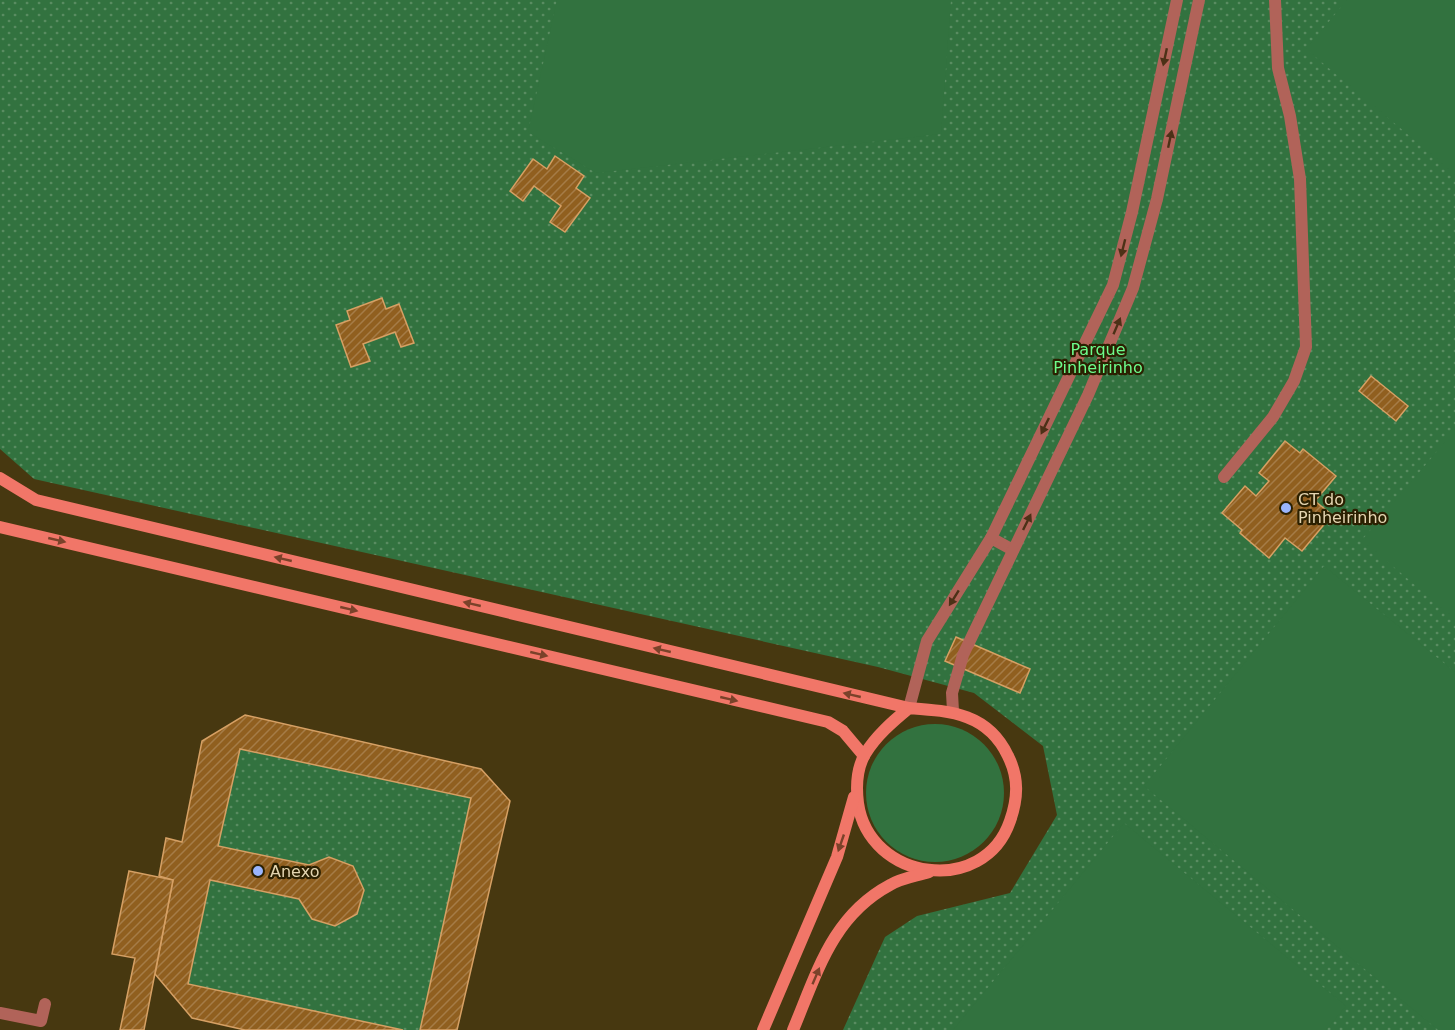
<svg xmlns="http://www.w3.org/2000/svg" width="1455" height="1030" font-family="'DejaVu Sans',sans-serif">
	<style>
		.grass { fill: url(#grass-dots) }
		.garden { fill: #32723f }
		.building { fill: url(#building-hatch); stroke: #d6a064; stroke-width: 1.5 }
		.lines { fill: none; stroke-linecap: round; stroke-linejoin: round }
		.service { stroke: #b16359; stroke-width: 12 }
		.secondary { stroke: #f17668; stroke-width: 12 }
		.oneway { fill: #4c3117 }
		.oneway2 { fill: #7a422a }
		.poi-dot { fill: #9ab5fd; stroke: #2b2001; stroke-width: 2 }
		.labels { text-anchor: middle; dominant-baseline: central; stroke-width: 4.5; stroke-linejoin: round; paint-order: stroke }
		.park-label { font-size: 16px; fill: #6cfc8b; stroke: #2b2001 }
		.poi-label { font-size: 16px; fill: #e4d5b1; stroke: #2b2001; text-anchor: start }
	</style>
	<defs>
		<pattern id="grass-dots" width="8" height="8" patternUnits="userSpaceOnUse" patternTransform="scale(1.5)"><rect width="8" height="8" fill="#32723f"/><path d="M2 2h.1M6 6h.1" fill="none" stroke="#598c61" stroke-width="1.8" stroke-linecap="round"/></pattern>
		<pattern id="building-hatch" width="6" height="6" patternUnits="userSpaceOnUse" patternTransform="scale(1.5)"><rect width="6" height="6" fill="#905f1f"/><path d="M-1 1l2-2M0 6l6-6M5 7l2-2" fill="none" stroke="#a57c47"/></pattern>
	</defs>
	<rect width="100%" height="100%" fill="#473810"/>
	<g class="grass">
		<path d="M0,0H1455V1030H843L885,937L917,916L1010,893L1057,815L1043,746L974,693L878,667L34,479L0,449Z"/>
		<path d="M240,749L471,798L420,1030H403L188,984L210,880L299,899L312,919L335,926L357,914L364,890L353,866L329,857L309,865L218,846Z"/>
	</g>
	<g class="garden">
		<path d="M557,0H951L941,134L596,173L528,132Z"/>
		<path d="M1347,0H1455V174L1306,49Z"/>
		<path d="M1455,430V619L1362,540Z"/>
		<path d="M1324,566L1455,672V1030H1438L1144,786Z"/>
		<circle cx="935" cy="793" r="69"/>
		<path d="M1124,823L1346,1006L1326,1030H953Z"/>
	</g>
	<g class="building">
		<path d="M555,156L584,176L576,188L590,198L565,232L550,222L561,206L534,186L523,201L510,191L533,159L547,169Z"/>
		<path d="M382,298L386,309L399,304L414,343L401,347L395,332L363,344L370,361L351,367L336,325L350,320L347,311Z"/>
		<path d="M1371,376L1408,406L1396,421L1359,391Z"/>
		<path d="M1285,441L1300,453L1303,449L1336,476L1315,501L1332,515L1302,551L1285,538L1269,558L1240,533L1242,530L1222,513L1245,486L1256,496L1269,481L1259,473Z"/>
		<path d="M956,637L1030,669L1020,693L945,661Z"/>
		<path d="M245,715L481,769L510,801L457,1030H420L471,798L240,749L218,846L309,865L329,857L353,866L364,890L357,914L335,926L312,919L299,899L210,880L188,984L403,1030H245L192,1018L155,974L173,880L159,876L166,838L182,842L202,741Z"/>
		<path d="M129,871L173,880L144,1030H120L135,958L112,954Z"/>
	</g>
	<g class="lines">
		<g class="service">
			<path d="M1224,477L1273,417L1294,381L1306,347L1300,179L1290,116L1278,68L1275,0"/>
			<path d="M991,538L1013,550"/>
			<path d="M909,708L927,641L991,538L1113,285L1132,212L1177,0"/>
			<path d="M953,711L952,693L963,655L1088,395L1133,288L1157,199L1199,0"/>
			<path d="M0,1013L41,1021L45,1004"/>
		</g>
		<g class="secondary">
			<path d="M0,478L36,500L909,708"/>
			<path d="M0,527L828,722L843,731L864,756"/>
			<path d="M909,708C950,711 988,713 1008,756C1019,778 1018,798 1010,821C984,897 869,881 858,803C856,787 857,768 865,754C876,736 892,722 909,708Z"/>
			<path d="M763,1030L837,857L854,797"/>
			<path d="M793,1030C817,973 832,916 890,885C901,878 917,876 929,872"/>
		</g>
	</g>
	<defs><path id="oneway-solid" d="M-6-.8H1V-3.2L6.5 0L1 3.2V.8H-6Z" transform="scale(1.5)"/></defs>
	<g class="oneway">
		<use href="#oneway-solid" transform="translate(1165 57) rotate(102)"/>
		<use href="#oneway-solid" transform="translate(1170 139) rotate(-78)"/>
		<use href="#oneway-solid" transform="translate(1123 248) rotate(104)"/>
		<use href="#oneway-solid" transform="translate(1117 326) rotate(-67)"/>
		<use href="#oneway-solid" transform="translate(1045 426) rotate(116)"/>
		<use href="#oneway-solid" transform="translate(1027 522) rotate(-64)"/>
		<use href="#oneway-solid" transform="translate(954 598) rotate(122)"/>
	</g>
	<g class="oneway2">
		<use href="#oneway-solid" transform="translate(57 540) rotate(13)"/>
		<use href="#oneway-solid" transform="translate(283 559) rotate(-167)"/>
		<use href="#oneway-solid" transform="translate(472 604) rotate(-167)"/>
		<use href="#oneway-solid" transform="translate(349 609) rotate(13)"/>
		<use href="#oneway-solid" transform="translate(662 650) rotate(-167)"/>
		<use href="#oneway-solid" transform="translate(539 654) rotate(13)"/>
		<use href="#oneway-solid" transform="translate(852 695) rotate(-167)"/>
		<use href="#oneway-solid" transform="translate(729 699) rotate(13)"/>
		<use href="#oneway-solid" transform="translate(841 843) rotate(109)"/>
		<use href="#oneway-solid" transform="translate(816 976) rotate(-67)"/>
	</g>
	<g class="poi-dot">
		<circle cx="1286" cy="508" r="6"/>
		<circle cx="258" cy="871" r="6"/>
	</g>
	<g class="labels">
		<g class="park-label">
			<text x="1098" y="349">Parque<tspan x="1098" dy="18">Pinheirinho</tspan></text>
		</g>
		<g class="poi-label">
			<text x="1298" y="499">CT do<tspan x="1298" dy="18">Pinheirinho</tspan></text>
			<text x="270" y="871">Anexo</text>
		</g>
	</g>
</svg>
